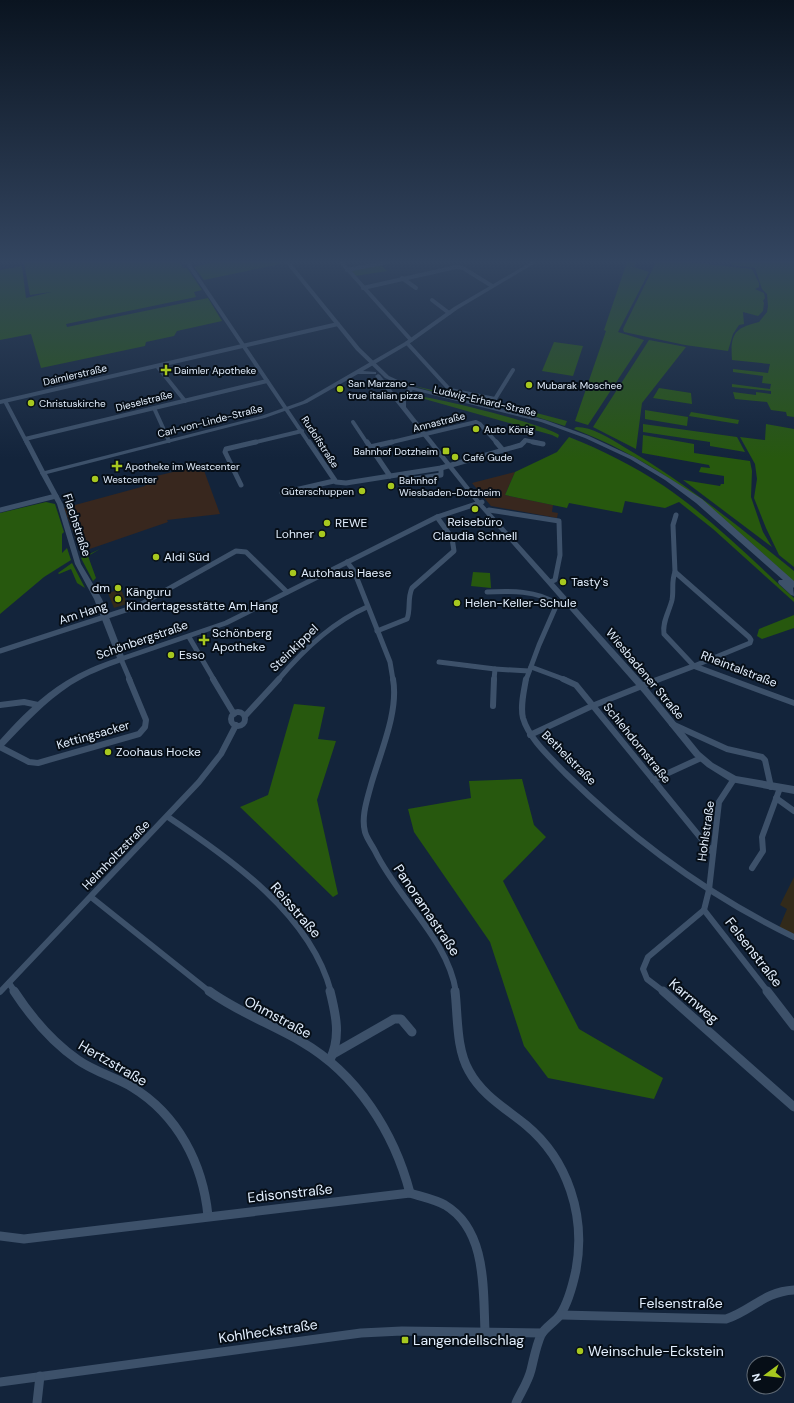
<svg xmlns="http://www.w3.org/2000/svg" width="794" height="1403" font-family="'DM Sans',sans-serif">
	<style>
		.industrial { fill: #38271e }
		.education { fill: #322a1a }
		.green { fill: #27580e }
		.lines { fill: none; stroke-linecap: round; stroke-linejoin: round }
		.minor-far3 { stroke: #3d516a; stroke-width: 4 }
		.minor-far2 { stroke: #3d516a; stroke-width: 5 }
		.minor-far1 { stroke: #3d516a; stroke-width: 6 }
		.minor { stroke: #3d516a; stroke-width: 9 }
		.tertiary { fill: #3d516a; fill-rule: evenodd }
		.secondary { fill: #3d516a; fill-rule: evenodd }
		.poi-dot { fill: #a7c81f; stroke: #060e17; stroke-width: 1.5 }
		.labels { text-anchor: middle; dominant-baseline: central; stroke-width: 4; stroke-linejoin: round; paint-order: stroke }
		.far-poi-label { font-size: 10px; fill: #e3effe; stroke: #060e17; text-anchor: start }
		.far-street-label { font-size: 10px; fill: #e3effe; stroke: #060e17 }
		.poi-label { font-size: 12px; fill: #e3effe; stroke: #060e17; text-anchor: start }
		.street-label { font-size: 12px; fill: #e3effe; stroke: #060e17 }
		.near-street-label { font-size: 14px; fill: #e3effe; stroke: #060e17 }
		.near-poi-label { font-size: 14px; fill: #e3effe; stroke: #060e17; text-anchor: start }
	</style>
	<rect width="100%" height="100%" fill="#13243b"/>
	<g class="industrial">
		<path d="M202,465L220,514L167,520L168,522L81,552L64,508L145,486L148,478Z"/>
		<path d="M515,472L505,495L553,505L552,512L558,513L557,518L491,506L472,483Z"/>
	</g>
	<g class="education">
		<path d="M121,589L127,604L114,608L108,593Z"/>
		<path d="M794,877V935L779,928L787,909L780,905Z"/>
	</g>
	<g class="green">
		<path d="M24,262H179L183,268H187L202,290L194,292L196,297L66,324L67,327L208,298L222,321L177,331L174,336L146,342L145,346L41,368L31,334L0,340V270L22,266L26,298L51,292L30,295Z"/>
		<path d="M214,262H279L280,264L204,280L194,267Z"/>
		<path d="M627,262H636L634,266L628,265L649,272L618,332L644,340L588,425L575,421L606,331L604,330Z"/>
		<path d="M656,262H689L752,269L759,283V287L755,289L764,293L765,298L763,301L764,303L763,311L758,316L743,312L744,324L739,325L733,334L728,351L685,345L624,332L623,329Z"/>
		<path d="M731,262H794V417L787,416L786,412L771,410L767,402L735,399L733,392L756,395V392L771,394V391L732,387V384L770,389L771,384L762,383L763,376L733,372V369L768,373L770,364L732,360C730,333 735,328 759,322L767,312L768,306L767,294L762,289L755,268L732,265Z"/>
		<path d="M381,265L387,271L355,276L350,270Z"/>
		<path d="M649,340L686,347L642,403L636,449L593,427Z"/>
		<path d="M554,342L583,346L573,376L542,371Z"/>
		<path d="M414,386L441,392L446,390L456,394L499,403L567,421L565,426L521,412L444,395Z"/>
		<path d="M659,388L691,393L692,404L653,398Z"/>
		<path d="M414,396C428,395 551,426 559,435L558,438L552,435Z"/>
		<path d="M645,410L688,417L687,426L645,419Z"/>
		<path d="M691,412L739,420L738,424L689,416Z"/>
		<path d="M643,424L737,437L745,452L710,446V442L643,432Z"/>
		<path d="M766,424L794,429V567L779,555L766,528L754,498L757,479L755,464L740,437L765,440Z"/>
		<path d="M576,427C593,427 609,438 624,447C685,482 739,527 794,571V582C725,518 663,463 574,429Z"/>
		<path d="M643,435L694,444V453L750,461L752,471L751,497L763,532L772,547L683,480L720,486L721,484H724V476L699,472L701,467L710,468L709,465L642,453Z"/>
		<path d="M569,437C602,450 634,466 664,486C711,518 752,560 794,598V602L713,529L679,502L665,508L625,501L622,513L569,503L567,508L505,495L515,472L557,452Z"/>
		<path d="M46,502L55,504L64,532L62,534V553L67,548L71,560L44,577L0,614V513Z"/>
		<path d="M100,549L88,556L96,578L93,581L81,558Z"/>
		<path d="M72,563L85,588L77,583L71,569L59,574L58,573Z"/>
		<path d="M473,572L490,573L491,588L471,586Z"/>
		<path d="M794,615V628L762,639L757,636L759,629Z"/>
		<path d="M294,704L325,707L318,739L336,741L317,800L338,894L333,897L240,807L268,795Z"/>
		<path d="M522,779L534,825L546,837L503,881L579,1029L663,1078L654,1099L548,1078L524,1046L490,942L414,832L408,809L471,798L469,781Z"/>
	</g>
	<g class="lines">
		<g class="minor-far3">
			<path d="M187,262L309,443"/>
			<path d="M341,262L411,340"/>
			<path d="M347,270L388,262"/>
			<path d="M402,278L416,288"/>
			<path d="M363,288L456,267L463,268L492,286"/>
			<path d="M432,300L449,313"/>
			<path d="M407,343L450,390L495,399L513,370"/>
			<path d="M157,366L185,401"/>
			<path d="M5,401L27,443"/>
			<path d="M0,402L338,324"/>
			<path d="M154,408L169,441"/>
			<path d="M353,422L367,443"/>
			<path d="M25,439L267,381"/>
			<path d="M252,443L302,431"/>
			<path d="M388,443L476,422L480,424L497,443"/>
			<path d="M523,443L525,440L538,443"/>
		</g>
		<g class="minor-far2">
			<path d="M27,442L43,473"/>
			<path d="M309,442L336,482L346,483L441,468L521,445L524,442"/>
			<path d="M367,442L390,476"/>
			<path d="M496,442L502,449"/>
			<path d="M533,442L543,444"/>
			<path d="M370,447L392,442"/>
			<path d="M405,474L407,480L441,475V468"/>
			<path d="M241,485L225,452L226,449L256,442"/>
			<path d="M282,493L334,481"/>
			<path d="M0,510L56,496"/>
			<path d="M489,510L559,521L560,555L555,580L550,582"/>
			<path d="M347,562L354,571L390,662L393,680"/>
			<path d="M675,572L749,637L751,640L750,643L694,666L664,634C662,622 669,612 672,600C674,590 671,582 675,572Z"/>
			<path d="M675,572L673,525L676,515"/>
			<path d="M487,592C510,591 537,590 557,604"/>
			<path d="M377,631L407,619C411,609 407,599 412,588L454,551L452,538L437,517"/>
			<path d="M189,637L214,680"/>
			<path d="M0,651L138,606L236,551L246,552L287,592"/>
			<path d="M439,662L495,669L494,680"/>
			<path d="M531,667L566,680"/>
			<path d="M495,669L529,671"/>
			<path d="M130,680L121,659L226,623L437,517L482,502"/>
			<path d="M278,680C303,650 331,623 367,607"/>
			<path d="M526,680L539,645L557,604L566,600"/>
		</g>
		<g class="minor-far1">
			<path d="M213,679L234,714"/>
			<path d="M393,679C399,712 380,753 371,785C367,800 361,817 365,832C367,839 372,845 375,851C398,899 448,939 456,992"/>
			<path d="M526,679C524,691 520,706 523,718C529,739 551,758 565,773C632,839 709,896 794,937"/>
			<path d="M563,679L576,685L713,853"/>
			<path d="M0,705L24,702L38,705"/>
			<path d="M493,706L494,679"/>
			<circle cx="238" cy="719" r="7"/>
			<path d="M245,716L279,679"/>
			<path d="M672,724L727,749L762,757L765,760L771,787"/>
			<path d="M530,735L592,706L642,686"/>
			<path d="M0,747L29,762L38,763L139,734L145,727L146,720L129,679"/>
			<path d="M653,780L701,758"/>
			<path d="M776,798L794,811"/>
			<path d="M168,817C231,859 311,915 331,992"/>
			<path d="M752,868L763,851L762,837L780,788"/>
			<path d="M91,897L210,992"/>
			<path d="M704,910L768,992"/>
			<path d="M704,910L709,890L719,802L734,779"/>
			<path d="M9,983L15,992"/>
			<path d="M0,992L199,782L221,754L236,725"/>
			<path d="M664,992L647,979L643,969L648,957L704,910"/>
		</g>
		<g class="minor">
			<path d="M14,991C31,1017 52,1042 78,1060C95,1072 115,1077 132,1087C178,1115 203,1164 208,1216"/>
			<path d="M209,991C238,1012 271,1024 302,1042C357,1074 394,1132 410,1193"/>
			<path d="M455,991C458,1017 456,1048 469,1071C482,1095 505,1108 526,1125C568,1160 586,1216 576,1270C573,1284 568,1303 560,1315C554,1323 545,1327 541,1335C536,1346 534,1358 531,1370C528,1382 521,1392 516,1403"/>
			<path d="M663,991L794,1107"/>
			<path d="M767,991L794,1026"/>
			<path d="M333,1054L394,1019H401L412,1032"/>
			<path d="M330,1060C341,1037 336,1015 330,991"/>
			<path d="M0,1236L24,1239L410,1193C422,1197 434,1199 445,1205C487,1230 483,1289 485,1331"/>
			<path d="M561,1315L726,1319C753,1310 763,1292 794,1290"/>
			<path d="M0,1382L361,1333L402,1331L542,1333"/>
			<path d="M37,1403L40,1376"/>
		</g>
		<g class="tertiary">
			<path d="M531,262H537L458,309L409,344L363,371L376,372V374H358L307,403L265,418L47,474L63,504L81,564L102,599L125,659L124,661C105,668 87,675 71,685C45,702 24,725 3,747L0,748V740C20,718 41,696 66,681C82,671 99,664 117,658L94,599L75,564L57,504L40,473L41,472L261,416L303,401L405,342L454,307Z"/>
			<path d="M378,374L380,375L400,401L409,387H413L414,388L406,401V407L481,502L643,682L694,663L794,700V706L694,669L647,687L700,752L713,763L736,776L794,786V794L731,782L707,767L694,756L643,693L477,504L376,377L375,376Z"/>
		</g>
		<path class="secondary" d="M285,262H290L360,348L389,376L413,387L545,420L589,436L634,457L669,478L702,499L794,581V588L793,587L794,596L791,595L779,584L778,582L779,580H783L696,503L665,480L630,459L585,438L541,422L409,389L385,378L356,350Z"/>
	</g>
	<linearGradient id="sky" x2="0" y2="1"><stop stop-color="#0a1420"/><stop offset="0.57" stop-color="#334560"/><stop offset="1" stop-color="#334560" stop-opacity="0"/></linearGradient>
	<rect width="794" height="459" fill="url(#sky)"/>
	<g class="poi-dot">
		<path d="M164 364h4v4h4v4h-4v4h-4v-4h-4v-4h4z"/>
		<circle cx="529" cy="385" r="4"/>
		<circle cx="340" cy="389" r="4"/>
		<circle cx="31" cy="403" r="4"/>
		<circle cx="476" cy="429" r="4"/>
		<rect x="442" y="447" width="8" height="8" rx="2"/>
		<circle cx="455" cy="457" r="4"/>
		<path d="M115 460h4v4h4v4h-4v4h-4v-4h-4v-4h4z"/>
		<circle cx="95" cy="479" r="4"/>
		<circle cx="391" cy="486" r="4"/>
		<circle cx="362" cy="491" r="4"/>
		<circle cx="475" cy="509" r="4"/>
		<circle cx="327" cy="523" r="4"/>
		<circle cx="322" cy="534" r="4"/>
		<circle cx="156" cy="557" r="4"/>
		<circle cx="293" cy="573" r="4"/>
		<circle cx="563" cy="582" r="4"/>
		<circle cx="118" cy="588" r="4"/>
		<circle cx="118" cy="599" r="4"/>
		<circle cx="457" cy="603" r="4"/>
		<path d="M202 634h4v4h4v4h-4v4h-4v-4h-4v-4h4z"/>
		<circle cx="171" cy="655" r="4"/>
		<circle cx="108" cy="752" r="4"/>
		<rect x="401" y="1336" width="8" height="8" rx="2"/>
		<circle cx="580" cy="1351" r="4"/>
	</g>
	<g class="labels">
		<g class="far-poi-label">
			<text x="174" y="370">Daimler Apotheke</text>
			<text x="348" y="383">San Marzano -<tspan x="348" dy="12">true italian pizza</tspan></text>
			<text x="537" y="385">Mubarak Moschee</text>
			<text x="39" y="403">Christuskirche</text>
			<text x="484" y="429">Auto König</text>
			<text x="438" y="451" text-anchor="end">Bahnhof Dotzheim</text>
			<text x="463" y="457">Café Gude</text>
			<text x="125" y="466">Apotheke im Westcenter</text>
			<text x="103" y="479">Westcenter</text>
			<text x="399" y="480">Bahnhof<tspan x="399" dy="12">Wiesbaden-Dotzheim</tspan></text>
			<text x="354" y="491" text-anchor="end">Güterschuppen</text>
		</g>
		<g class="far-street-label">
			<text transform="translate(75 375) rotate(-13)">Daimlerstraße</text>
			<text transform="translate(144 401) rotate(-14)">Dieselstraße</text>
			<text transform="translate(485 401) rotate(13)">Ludwig-Erhard-Straße</text>
			<text transform="translate(210 421) rotate(-14)">Carl-von-Linde-Straße</text>
			<text transform="translate(439 422) rotate(-14)">Annastraße</text>
			<text transform="translate(320 442) rotate(57)">Rudolfstraße</text>
		</g>
		<g class="poi-label">
			<text x="475" y="522" text-anchor="middle">Reisebüro<tspan x="475" dy="14">Claudia Schnell</tspan></text>
			<text x="335" y="523">REWE</text>
			<text x="314" y="534" text-anchor="end">Lohner</text>
			<text x="164" y="557">Aldi Süd</text>
			<text x="301" y="573">Autohaus Haese</text>
			<text x="571" y="582">Tasty's</text>
			<text x="110" y="588" text-anchor="end">dm</text>
			<text x="126" y="592">Känguru<tspan x="126" dy="14">Kindertagesstätte Am Hang</tspan></text>
			<text x="465" y="603">Helen-Keller-Schule</text>
			<text x="212" y="633">Schönberg<tspan x="212" dy="14">Apotheke</tspan></text>
			<text x="179" y="655">Esso</text>
			<text x="116" y="752">Zoohaus Hocke</text>
		</g>
		<g class="street-label">
			<text transform="translate(77 525) rotate(72)">Flachstraße</text>
			<text transform="translate(83 613) rotate(-18)">Am Hang</text>
			<text transform="translate(142 640) rotate(-19)">Schönbergstraße</text>
			<text transform="translate(294 648) rotate(-44)">Steinkippel</text>
			<text transform="translate(739 669) rotate(21)">Rheintalstraße</text>
			<text transform="translate(645 674) rotate(50)">Wiesbadener Straße</text>
			<text transform="translate(93 735) rotate(-16)">Kettingsacker</text>
			<text transform="translate(637 743) rotate(51)">Schlehdornstraße</text>
			<text transform="translate(569 758) rotate(45)">Bethelstraße</text>
			<text transform="translate(706 831) rotate(-82)">Hohlstraße</text>
			<text transform="translate(116 855) rotate(-46)">Helmholtzstraße</text>
		</g>
		<g class="near-street-label">
			<text transform="translate(296 910) rotate(49)">Reisstraße</text>
			<text transform="translate(427 910) rotate(56)">Panoramastraße</text>
			<text transform="translate(754 952) rotate(52)">Felsenstraße</text>
			<text transform="translate(694 1001) rotate(41)">Karrnweg</text>
			<text transform="translate(278 1017) rotate(28)">Ohmstraße</text>
			<text transform="translate(113 1063) rotate(30)">Hertzstraße</text>
			<text transform="translate(290 1193) rotate(-6)">Edisonstraße</text>
			<text x="681" y="1303">Felsenstraße</text>
			<text transform="translate(268 1331) rotate(-8)">Kohlheckstraße</text>
		</g>
		<g class="near-poi-label">
			<text x="413" y="1340">Langendellschlag</text>
			<text x="588" y="1351">Weinschule-Eckstein</text>
		</g>
	</g>
	<g transform="translate(766 1375) rotate(255)"><circle r="19" fill="#060e17" stroke="#5e6873"/>
	<path d="M0-3L7 15L0 10L-7 15Z" fill="#a7c81f"/>
	<text y="-6" font-size="11" font-weight="bold" text-anchor="middle" fill="#e3effe">N</text>
	</g>
</svg>
